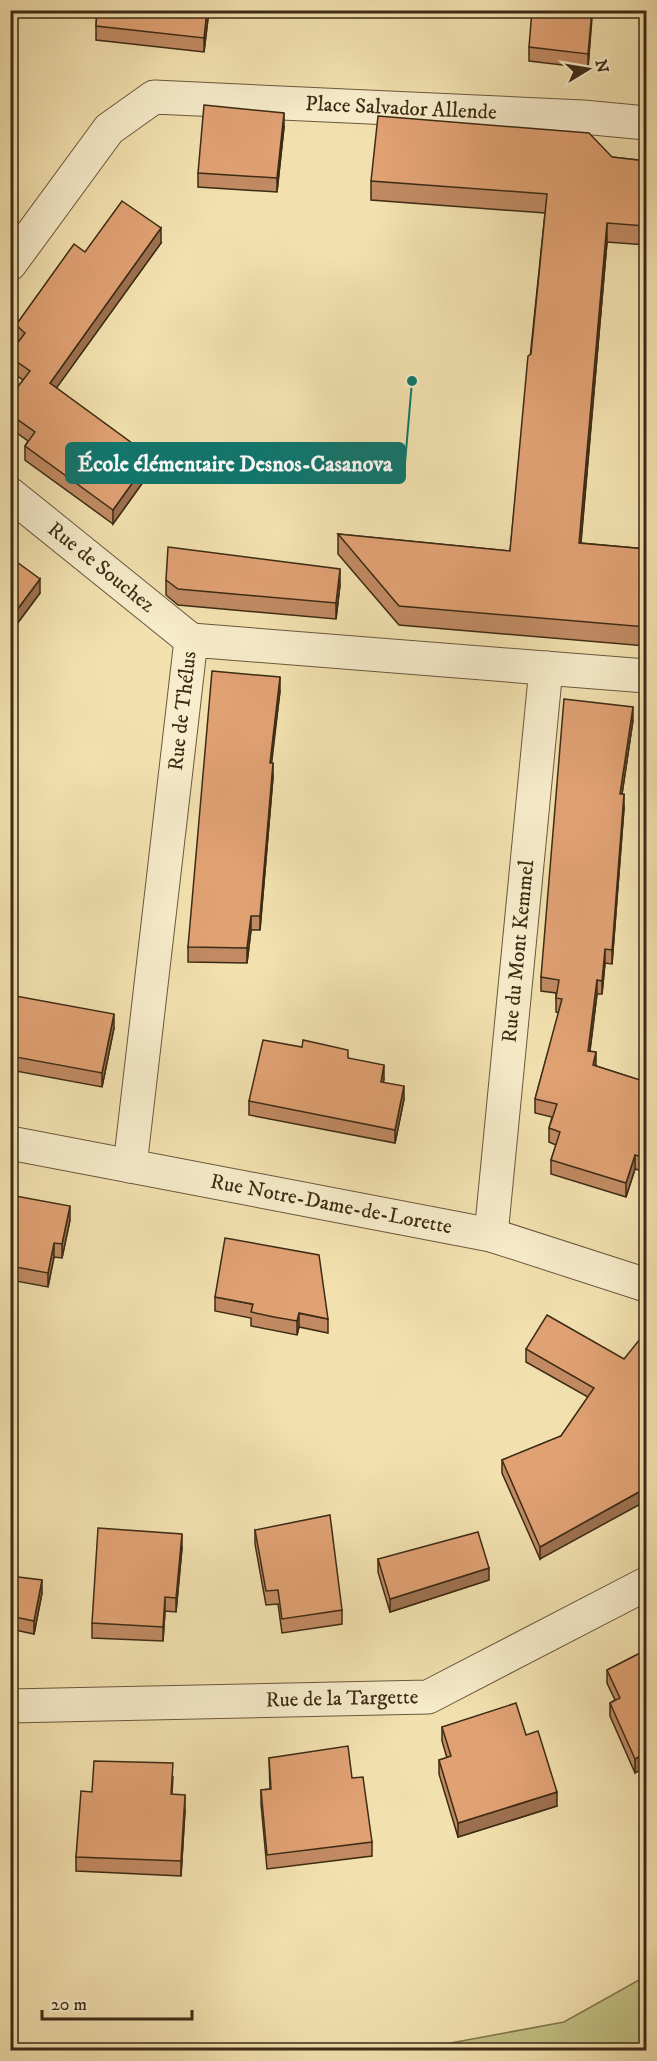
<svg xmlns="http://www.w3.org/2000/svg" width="657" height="2061" font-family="'IM FELL DW Pica',serif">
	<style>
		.green { fill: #c2c185; stroke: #80764d; stroke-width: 1.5 }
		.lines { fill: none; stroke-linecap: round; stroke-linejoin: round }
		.minor-casing { stroke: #6a583c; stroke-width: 35 }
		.minor { stroke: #f7eccb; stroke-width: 33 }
		.wall { fill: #c18a63; stroke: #3d2b15; stroke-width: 1.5 }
		.shaded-wall { fill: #9d7150; stroke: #3d2b15; stroke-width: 1.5 }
		.building { fill: #e0a173; stroke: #3d2b15; stroke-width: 1.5 }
		.labels { text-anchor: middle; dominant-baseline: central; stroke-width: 4.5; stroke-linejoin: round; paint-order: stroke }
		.street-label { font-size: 21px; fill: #3d2b15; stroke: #f7eccb }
		.leader { fill: none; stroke: #0f766e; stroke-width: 2 }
		.callout-dot { fill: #0f766e; stroke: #f7eccb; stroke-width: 2 }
		.callout { fill: #0f766e; stroke: #0f766e; stroke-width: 2 }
		.callout-label { font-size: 22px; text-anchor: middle; font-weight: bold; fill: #fff }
	</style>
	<rect width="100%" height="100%" fill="#f2e1af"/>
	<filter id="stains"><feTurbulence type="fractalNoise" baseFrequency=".00333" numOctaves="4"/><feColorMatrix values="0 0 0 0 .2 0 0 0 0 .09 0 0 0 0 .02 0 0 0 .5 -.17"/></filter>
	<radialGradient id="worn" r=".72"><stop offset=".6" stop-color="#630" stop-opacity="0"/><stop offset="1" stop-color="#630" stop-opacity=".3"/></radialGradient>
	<path class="green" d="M646,1976V2050H413L564,2022Z"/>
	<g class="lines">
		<defs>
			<g id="minor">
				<path id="s1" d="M10,264L109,129L154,97L583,117L646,123"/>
				<path id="s2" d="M10,494L191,640"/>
				<path id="s3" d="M10,1143L491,1235L646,1285"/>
				<path id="s4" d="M130,1166L191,640L646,676"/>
				<path id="s5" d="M491,1235L546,668"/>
				<path id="s6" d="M10,1706L428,1697L646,1584"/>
			</g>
		</defs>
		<use href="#minor" class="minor-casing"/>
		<use href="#minor" class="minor"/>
	</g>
	<g class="wall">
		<path d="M97,10H209L204,52L96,40V26Z"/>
		<path d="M592,10L588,68L529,61V47Z"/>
		<path d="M284,127L277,192L198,187V173Z"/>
		<path d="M612,157L646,161V245L607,242L581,543L646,549V646L399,625L338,554V534L510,551L545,213L371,200V181Z"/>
		<path d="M161,243L56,388L151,471L113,524L25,460V446L28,441L10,428V397L23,380L10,371V353L19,342L16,340V325L85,252Z"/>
		<path d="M10,557L40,593L11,632H10Z"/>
		<path d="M166,580L340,585L336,619L178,605L166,595Z"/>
		<path d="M280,691L271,763L273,777L260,930H251L247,963L188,962V947Z"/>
		<path d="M633,720L622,794L624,808L612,964L605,963L602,994H597L590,1051L596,1066L646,1082V1172L635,1169L626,1197L551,1174V1160L556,1145L549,1142V1128L552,1117L535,1113V1099L559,1013L556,1012V993L541,991V977Z"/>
		<path d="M10,995L114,1028L102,1087L10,1070Z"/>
		<path d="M348,1058L384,1079L383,1082L404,1099L395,1143L249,1115V1101Z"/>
		<path d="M10,1195L70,1220L62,1258L54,1257L48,1287L10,1280Z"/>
		<path d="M215,1297L328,1319V1333L299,1327L297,1335L251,1326V1318L215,1311Z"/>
		<path d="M526,1349L624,1359L540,1559L502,1473V1460L561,1436L588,1397L526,1362Z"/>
		<path d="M255,1530L342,1610V1624L282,1633L278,1604L266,1605L255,1544Z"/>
		<path d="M182,1548L176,1612L165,1611L163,1641L92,1638V1623Z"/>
		<path d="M378,1559L489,1580L390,1612L378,1572Z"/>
		<path d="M10,1576L42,1593L34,1634L10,1629Z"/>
		<path d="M646,1650L635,1773L610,1716V1703L615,1700L607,1683V1670Z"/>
		<path d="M442,1727L526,1735L557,1806L458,1837L439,1774V1760L447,1758L442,1741Z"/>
		<path d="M269,1758L352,1778L372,1842V1856L267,1869L261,1804V1790L270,1789Z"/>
		<path d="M173,1777L172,1794L185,1810L181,1876L76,1871V1857L92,1792Z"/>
	</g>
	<g class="shaded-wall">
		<path d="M207,10H209L204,52V38Z"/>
		<path d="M592,10V18L588,68V54Z"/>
		<path d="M284,113V127L277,192V178Z"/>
		<path d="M607,223V242L579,562V543Z"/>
		<path d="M161,228V243L50,397V383Z"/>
		<path d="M151,457V471L113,524V510Z"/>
		<path d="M340,569V585L336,619V603Z"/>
		<path d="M40,579V593L11,632V618Z"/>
		<path d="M280,677V691L270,777V763Z"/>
		<path d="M633,707V720L620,808V794Z"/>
		<path d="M273,763V777L260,930V916Z"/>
		<path d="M624,794V808L612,964V950Z"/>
		<path d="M251,916V930L247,963V948Z"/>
		<path d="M605,949V963L602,994V981Z"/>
		<path d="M597,980V994L588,1065V1051Z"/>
		<path d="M114,1014V1028L102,1087V1073Z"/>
		<path d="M596,1052V1066L593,1065Z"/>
		<path d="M384,1065V1079L381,1096V1082Z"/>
		<path d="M404,1086V1099L395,1143V1130Z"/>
		<path d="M635,1155V1169L626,1197V1183Z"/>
		<path d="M70,1206V1220L62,1258V1244Z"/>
		<path d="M54,1243V1257L48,1287V1273Z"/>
		<path d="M299,1313V1327L297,1335V1321Z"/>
		<path d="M646,1488V1501L540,1559V1547Z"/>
		<path d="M182,1534V1548L176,1612V1598Z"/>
		<path d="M489,1568V1580L390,1612V1599Z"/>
		<path d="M42,1580V1593L34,1634V1621Z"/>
		<path d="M165,1597V1611L163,1641V1627Z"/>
		<path d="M646,1753V1767L635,1773V1759Z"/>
		<path d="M557,1792V1806L458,1837V1823Z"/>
		<path d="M185,1795V1810L181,1876V1861Z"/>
	</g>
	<g class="building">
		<path d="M97,10H207L204,38L96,26Z"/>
		<path d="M532,10H592L588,54L529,47Z"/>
		<path d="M204,105L284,113L277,178L198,173Z"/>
		<path d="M378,116L589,133L612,157L646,161V226L607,223L579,543L646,549V627L399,606L338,534L510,551L528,356L531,354L547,194L371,181Z"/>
		<path d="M122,201L161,228L50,383L151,457L113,510L25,446L35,432L10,414V397L30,371L10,357V353L25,333L16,325L74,244L85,252Z"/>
		<path d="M168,547L340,569L336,603L178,589L166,580Z"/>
		<path d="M10,557L40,579L11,618L10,617Z"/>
		<path d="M212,671L280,677L270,763H273L260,916H251L247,948L188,947Z"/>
		<path d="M564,699L633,707L620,794H624L612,950L605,949L602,981L597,980L588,1051L596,1052L593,1065L646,1082V1158L635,1155L626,1183L551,1160L560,1132L549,1128L557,1104L535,1099L562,999L556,998L559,980L541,977Z"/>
		<path d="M10,995L114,1014L102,1073L10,1056Z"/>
		<path d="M263,1040L302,1047L303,1040L348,1050V1058L384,1065L381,1082L404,1086L395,1130L249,1101Z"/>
		<path d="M10,1195L70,1206L62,1244L54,1243L48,1273L10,1266Z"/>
		<path d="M225,1238L319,1255L328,1319L299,1313L297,1321L274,1317L251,1312L253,1304L215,1297Z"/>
		<path d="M547,1315L624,1359L640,1339L646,1344V1488L540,1547L502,1460L561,1436L594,1388L526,1349Z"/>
		<path d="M330,1515L342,1610L282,1619L278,1590L266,1591L255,1530Z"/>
		<path d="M98,1528L182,1534L176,1598L165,1597L163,1627L92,1623Z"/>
		<path d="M478,1532L489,1568L390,1599L378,1559Z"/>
		<path d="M10,1576L42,1580L34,1621L10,1616Z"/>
		<path d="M646,1650V1753L635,1759L610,1703L620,1698L607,1670Z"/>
		<path d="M516,1703L526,1735L538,1731L557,1792L458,1823L439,1760L451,1756L442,1727Z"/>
		<path d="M348,1746L352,1778L363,1777L372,1842L267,1855L261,1790L271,1789L269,1758Z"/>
		<path d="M94,1761L173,1763L171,1794L185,1795L181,1861L76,1857L81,1791L92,1792Z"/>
	</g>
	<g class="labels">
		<g class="street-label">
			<text stroke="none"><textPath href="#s1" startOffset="470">Place Salvador Allende</textPath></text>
			<text stroke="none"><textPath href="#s2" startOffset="117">Rue de Souchez</textPath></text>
			<text stroke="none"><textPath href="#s4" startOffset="458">Rue de Thélus</textPath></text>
			<text stroke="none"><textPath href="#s5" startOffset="285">Rue du Mont Kemmel</textPath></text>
			<text stroke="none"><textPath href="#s3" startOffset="327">Rue Notre-Dame-de-Lorette</textPath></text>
			<text stroke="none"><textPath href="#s6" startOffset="332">Rue de la Targette</textPath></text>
		</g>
	</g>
	<path class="leader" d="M412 381L405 463"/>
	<circle class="callout-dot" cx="412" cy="381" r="6"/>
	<rect class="callout" x="66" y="443" width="339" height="40" rx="6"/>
	<g class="callout-label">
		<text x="235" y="471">École élémentaire Desnos-Casanova</text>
	</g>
	<rect width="657" height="2061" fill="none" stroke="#f2e1af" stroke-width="36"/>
	<rect x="12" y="12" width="633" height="2037" fill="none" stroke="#3d2b15" stroke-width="3"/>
	<rect x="18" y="18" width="621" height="2025" fill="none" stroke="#3d2b15" stroke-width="1.5"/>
	<g transform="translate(588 69) rotate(79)" stroke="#f7eccb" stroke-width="4.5" paint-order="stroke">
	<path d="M0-4.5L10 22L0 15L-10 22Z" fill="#3d2b15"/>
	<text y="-9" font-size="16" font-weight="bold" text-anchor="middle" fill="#3d2b15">N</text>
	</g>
	<path d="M42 2010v9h150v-9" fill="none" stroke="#3d2b15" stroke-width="3"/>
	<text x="51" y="2010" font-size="18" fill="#3d2b15" stroke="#f7eccb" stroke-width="4.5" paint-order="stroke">20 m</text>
	<rect width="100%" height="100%" filter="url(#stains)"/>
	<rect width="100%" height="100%" fill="url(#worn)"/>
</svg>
